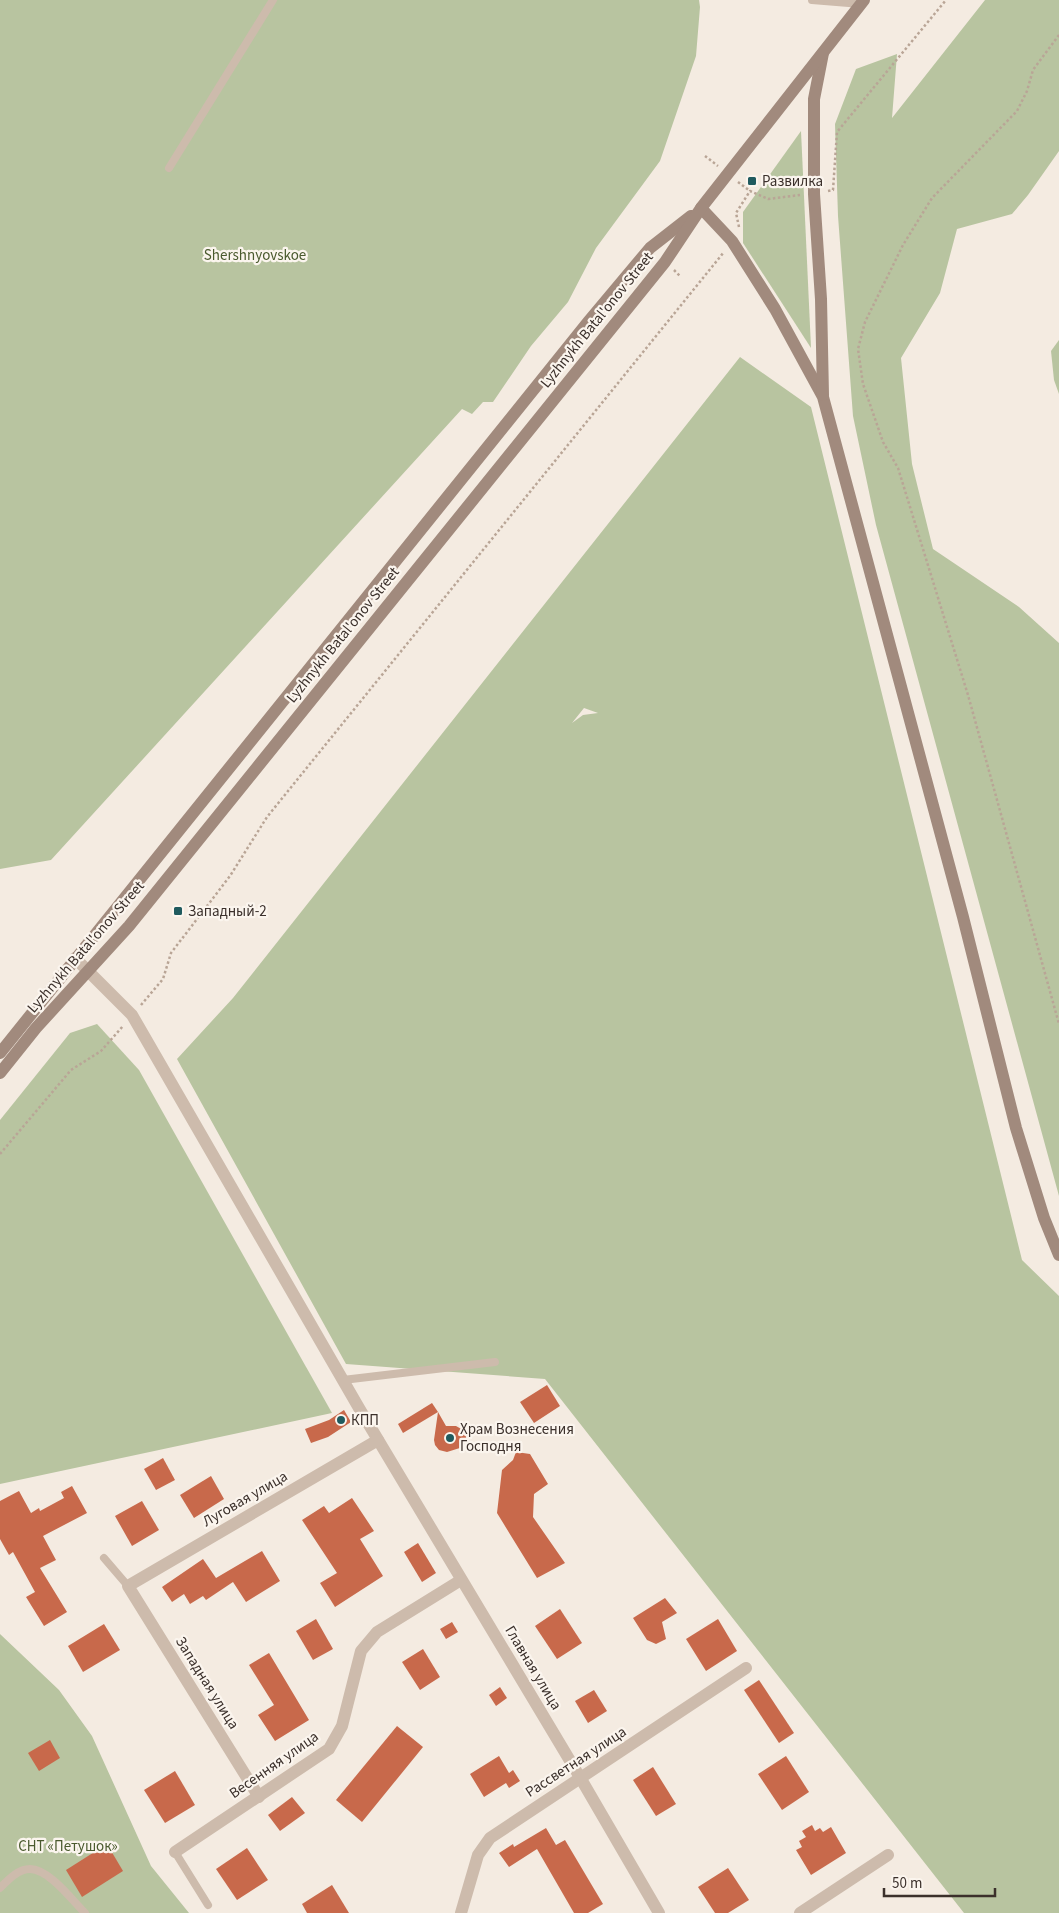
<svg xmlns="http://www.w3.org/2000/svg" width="1059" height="1913" font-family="'Source Sans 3',sans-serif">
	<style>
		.green { fill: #b8c4a0; fill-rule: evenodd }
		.building { fill: #c8694b }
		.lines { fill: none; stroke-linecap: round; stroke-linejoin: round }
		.path { stroke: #b9a596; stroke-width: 2.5; stroke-dasharray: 2.5 2.5; stroke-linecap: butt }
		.lane { stroke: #cdbbac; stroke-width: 8 }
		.street { stroke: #cdbbac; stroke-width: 12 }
		.secondary { stroke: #a18a7d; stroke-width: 12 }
		.poi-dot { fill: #1f5a5e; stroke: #fbf5ee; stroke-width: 2 }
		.labels { text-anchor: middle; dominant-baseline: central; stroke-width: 4.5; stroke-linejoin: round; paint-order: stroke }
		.poi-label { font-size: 15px; fill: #3b302b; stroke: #fbf5ee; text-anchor: start }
		.park-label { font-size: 15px; fill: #4a5a2e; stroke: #fbf5ee }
		.street-label { font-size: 15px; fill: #3b302b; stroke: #fbf5ee }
	</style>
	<rect width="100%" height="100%" fill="#f4ebe1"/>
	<g class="green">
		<path d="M0,0H699L700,7L696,56L660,161L596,248L568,302L531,346L493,402H483L472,414L462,409L51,860L0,869Z"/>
		<path d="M985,0H1059V151L1028,195L1012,214L957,229L940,293L901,358L912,464L933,549L1019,607L1059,643V1196L876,525L853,416L838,216L835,124L856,69L897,54L892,118Z"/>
		<path d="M801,131L811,348L743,243V212Z"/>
		<path d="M1059,340V394L1054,380L1051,351Z"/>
		<path d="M740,357L811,407L1022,1260L1059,1296V1913H964L545,1379L346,1364L177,1059L233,998ZM584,708L598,713L583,715L572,723Z"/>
		<path d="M97,1024L139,1070L332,1413L0,1484V1120L70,1033Z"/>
		<path d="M0,1634L59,1690L92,1736L151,1866L189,1913H0Z"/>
	</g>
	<g class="building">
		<path d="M547,1385L560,1406L534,1423L520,1402Z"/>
		<path d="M432,1403L438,1412L403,1433L398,1424Z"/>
		<path d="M344,1410L351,1422L328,1437L311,1443L305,1429L329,1420Z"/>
		<path d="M438,1412L446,1426H456L463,1430L466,1435V1441L463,1447L447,1452L439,1450L435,1445L434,1440Z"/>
		<path d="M516,1452L530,1454L548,1484L534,1494L533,1517L565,1563L537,1578L497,1513L502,1470L513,1460Z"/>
		<path d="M163,1458L175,1480L156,1490L144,1469Z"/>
		<path d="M211,1476L224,1499L194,1518L180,1495Z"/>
		<path d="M72,1486L87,1513L43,1536L56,1560L40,1568L67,1612L44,1626L26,1597L35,1592L13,1552L9,1555L0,1539V1501L19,1491L31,1513L39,1508L40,1511L64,1498L61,1492Z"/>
		<path d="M352,1498L374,1531L360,1539L383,1576L335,1607L320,1583L337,1573L302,1520L324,1506L329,1513Z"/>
		<path d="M142,1501L159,1530L132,1546L115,1516Z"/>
		<path d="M418,1543L436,1573L422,1582L404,1552Z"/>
		<path d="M262,1551L280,1581L246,1602L233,1582L206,1600L203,1596L190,1604L184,1594L172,1602L162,1587L203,1559L216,1578Z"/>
		<path d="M665,1598L677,1613L662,1622L666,1639L656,1644L647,1640L633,1618Z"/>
		<path d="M560,1609L582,1643L557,1659L535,1626Z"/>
		<path d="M316,1619L333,1649L313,1660L296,1631Z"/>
		<path d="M718,1619L737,1651L706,1671L686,1639Z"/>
		<path d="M452,1622L458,1632L446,1639L440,1629Z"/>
		<path d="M104,1624L120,1650L83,1672L68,1646Z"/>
		<path d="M423,1649L440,1677L420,1690L402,1662Z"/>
		<path d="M269,1653L309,1720L275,1741L258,1715L274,1705L249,1665Z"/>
		<path d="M759,1680L794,1733L779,1743L744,1690Z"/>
		<path d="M500,1687L507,1698L496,1706L489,1695Z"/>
		<path d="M594,1690L607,1711L588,1723L575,1701Z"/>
		<path d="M397,1726L423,1747L362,1822L336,1800Z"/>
		<path d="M50,1740L60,1758L39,1771L28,1753Z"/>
		<path d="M499,1756L509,1773L513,1770L520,1781L509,1788L506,1783L484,1797L470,1774Z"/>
		<path d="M786,1756L809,1792L782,1810L758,1774Z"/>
		<path d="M653,1767L676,1804L656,1816L633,1780Z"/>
		<path d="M175,1771L195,1805L165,1823L144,1790Z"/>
		<path d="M292,1797L305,1813L280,1831L268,1815Z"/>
		<path d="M812,1825L815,1831L820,1828L823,1832L831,1827L846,1853L811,1875L796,1850L802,1847L799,1841L806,1837L802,1831Z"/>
		<path d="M546,1828L556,1845L565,1840L603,1904L588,1913H574L537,1849L509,1867L499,1853L513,1844L514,1847Z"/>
		<path d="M107,1844L123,1871L82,1897L66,1870Z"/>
		<path d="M247,1848L268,1880L237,1900L216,1869Z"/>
		<path d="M728,1868L749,1900L728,1913H715L698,1887Z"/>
		<path d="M332,1885L349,1913H307L302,1904Z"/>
	</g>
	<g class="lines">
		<g class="path">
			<path d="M1059,35L1033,70L1027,91L1017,111L932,198L903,245L865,322L858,349L863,384L883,442L898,468L968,695L1059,1024"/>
			<path d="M705,156L718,166"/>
			<path d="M738,182L750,191"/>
			<path d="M828,191L833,190L837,132L946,0"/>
			<path d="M739,227L736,213L750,191L768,199L800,195"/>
			<path d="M674,270L680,276"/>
			<path d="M141,1005L163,979L171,953L230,876L267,817L724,252"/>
			<path d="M0,1154L71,1070L101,1051L123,1026"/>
		</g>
		<g class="lane">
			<path d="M812,0L861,4"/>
			<path d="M169,168L273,0"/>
			<path d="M343,1380L495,1362"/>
			<path d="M104,1558L128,1586"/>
			<path d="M175,1852L208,1905"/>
			<path d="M0,1888C8,1880 18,1869 30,1869C49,1869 72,1900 85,1913"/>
		</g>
		<g class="street">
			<path d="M75,958L132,1015L359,1408L581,1779L659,1913"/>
			<path d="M259,1797L128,1586L378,1440"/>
			<path d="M175,1852L329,1749L342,1726L361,1651L377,1632L461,1580"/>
			<path d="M461,1913L478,1855L490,1838L746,1668"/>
			<path d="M800,1913L888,1855"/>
		</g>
		<g class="secondary">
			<path d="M701,208L732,241L775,309L823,397L963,917L1016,1128L1044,1218L1059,1255"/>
			<path d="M823,395L821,299L814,194V99L823,53"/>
			<path d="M0,1053L588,322L650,248L691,216"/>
			<path d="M0,1073L36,1028L129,926L665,262L701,208L864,0"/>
		</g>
	</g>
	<g class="poi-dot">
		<rect x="747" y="176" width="10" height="10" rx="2.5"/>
		<rect x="173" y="906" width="10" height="10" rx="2.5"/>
		<circle cx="341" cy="1420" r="5"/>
		<circle cx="450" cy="1438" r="5"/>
	</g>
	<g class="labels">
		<g class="poi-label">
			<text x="762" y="181">Развилка</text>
			<text x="188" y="911">Западный-2</text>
			<text x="351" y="1420">КПП</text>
			<text x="460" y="1429">Храм Вознесения<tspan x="460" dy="17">Господня</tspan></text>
		</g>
		<g class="park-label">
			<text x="255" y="255">Shershnyovskoe</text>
			<text x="68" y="1846">СНТ «Петушок»</text>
		</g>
		<g class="street-label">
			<text transform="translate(597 320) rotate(-51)">Lyzhnykh Batal'onov Street</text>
			<text transform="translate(343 635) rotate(-51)">Lyzhnykh Batal'onov Street</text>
			<text transform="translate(86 947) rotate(-49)">Lyzhnykh Batal'onov Street</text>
			<text transform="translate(245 1499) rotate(-30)">Луговая улица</text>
			<text transform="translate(533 1668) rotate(59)">Главная улица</text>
			<text transform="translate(207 1683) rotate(58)">Западная улица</text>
			<text transform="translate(576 1762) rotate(-33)">Рассветная улица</text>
			<text transform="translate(274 1765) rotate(-35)">Весенняя улица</text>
		</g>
	</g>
	<path d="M884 1888v8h111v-8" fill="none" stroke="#3b302b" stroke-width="2.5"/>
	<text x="892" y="1888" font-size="15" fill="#3b302b" stroke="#fbf5ee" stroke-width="4" paint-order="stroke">50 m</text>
</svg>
